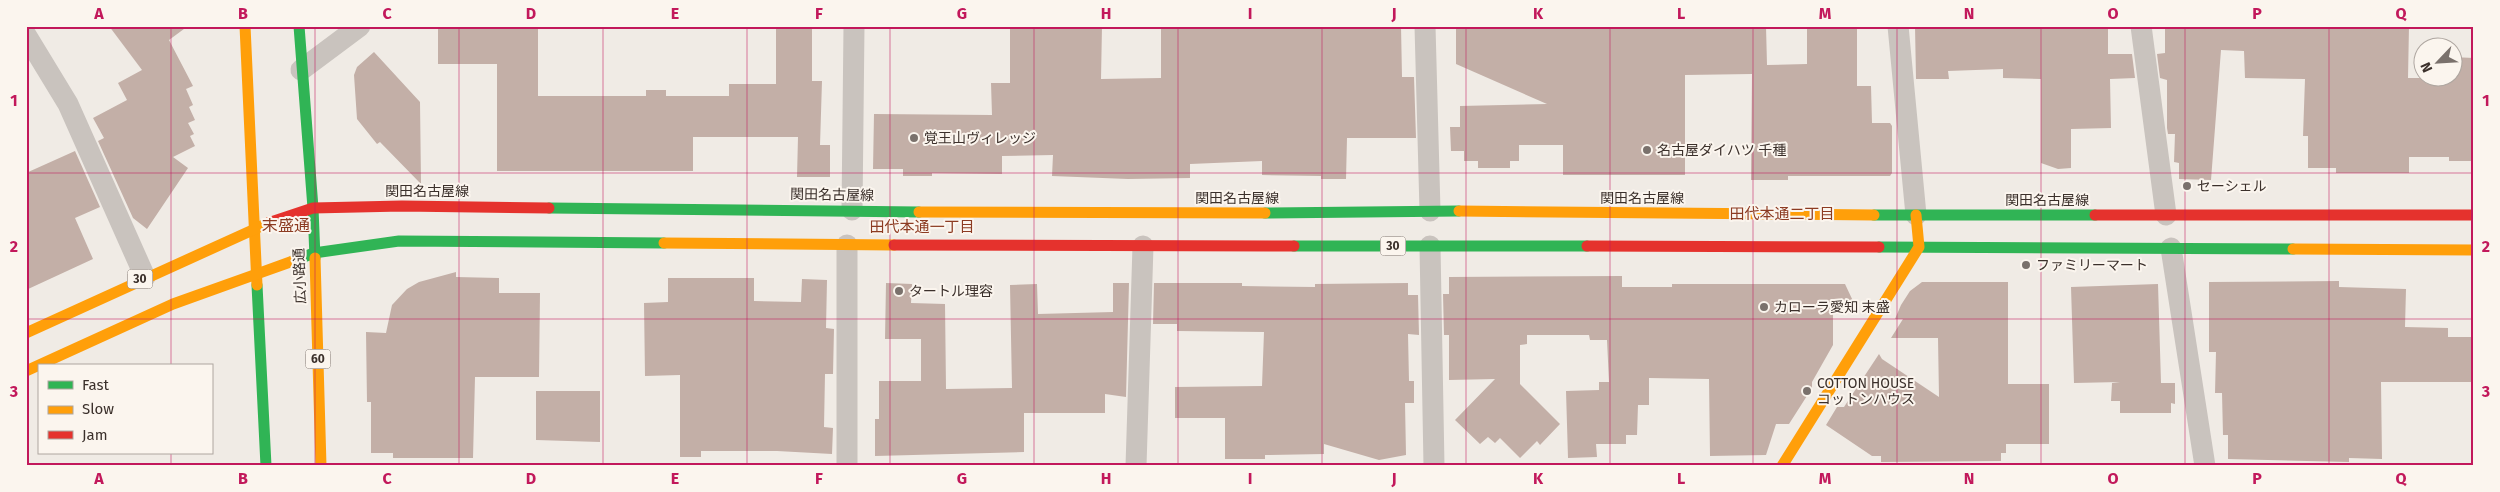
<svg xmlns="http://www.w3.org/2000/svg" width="2500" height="492" font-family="'Fira Sans','Noto Sans JP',sans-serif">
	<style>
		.building { fill: #c3afa7 }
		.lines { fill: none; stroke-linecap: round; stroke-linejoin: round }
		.street { stroke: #c9c3be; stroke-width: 21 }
		.fast { stroke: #30b455; stroke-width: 11 }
		.slow { stroke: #ff9f0a; stroke-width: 11 }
		.jam { stroke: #e5322d; stroke-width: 11 }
		.grid { fill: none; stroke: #c2185b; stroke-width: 1; stroke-opacity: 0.55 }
		.poi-dot { fill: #7a716c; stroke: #fbf5ee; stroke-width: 2 }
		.labels { text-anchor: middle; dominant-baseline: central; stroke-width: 4; stroke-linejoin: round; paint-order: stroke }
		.shield { fill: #fbf5ee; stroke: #756b66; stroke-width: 1 }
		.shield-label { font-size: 12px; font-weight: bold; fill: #3b302b }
		.poi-label { font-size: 14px; fill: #3b302b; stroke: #fbf5ee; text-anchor: start }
		.street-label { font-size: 14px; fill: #3b302b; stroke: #fbf5ee }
		.neighbourhood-label { font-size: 15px; fill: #8c3b22; stroke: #fbf5ee }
		.quarter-label { font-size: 16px; fill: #8c3b22; stroke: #fbf5ee }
		.neatline { fill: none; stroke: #c2185b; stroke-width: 2 }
		.grid-label { font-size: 16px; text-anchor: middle; font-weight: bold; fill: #c2185b }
	</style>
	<rect width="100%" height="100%" fill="#f0ebe5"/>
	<g class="building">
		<path d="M109,26H188L169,40L193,86L186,89L193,105L189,107L195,120L188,123L194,134L190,136L195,146L173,157L188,168L147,229L133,218L98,141L104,138L93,118L127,100L118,83L142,70Z"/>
		<path d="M438,26H538V96H646V90H666V96H729V84H776V26H812V81H822L820,145H830V177H797L798,137H693V171H497V64H438Z"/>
		<path d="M1010,26H1102L1101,79L1161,78V26H1401L1402,77H1414L1416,138H1347L1346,179H1321V176L1262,175V161L1190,164V178L1128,179L1052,176L1053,155L1002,156V174L932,173V176H903V169H873L874,114L992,115L991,83H1010Z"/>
		<path d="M1456,26H1766L1767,65L1807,64V26H1857V86H1871L1872,123H1890L1892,126V173L1890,176H1788V180H1751L1752,74L1685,75V175H1563V145H1519V161H1510V168H1478V161H1464V151H1451L1450,127H1460V106L1547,104L1456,64Z"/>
		<path d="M1915,26H2108V54H2132L2135,78L2110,79L2111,128L2071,129V168L2058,169L2041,163V79L2003,78V69L1948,71L1949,79H1916Z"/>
		<path d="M2409,26L2408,78H2452V57L2474,58V161H2449V157H2409V173H2336V168H2308V136H2303L2305,79L2245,78L2244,51L2221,50L2211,180L2179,179V163L2174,162L2175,134H2168L2167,128V80L2160,78L2157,54L2165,53V27Z"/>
		<path d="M374,52L420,102L421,184L380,142L377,144L357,119L354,75L357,67Z"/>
		<path d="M75,151L100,207L75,218L93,259L26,290V173Z"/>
		<path d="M456,272V277L499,278V293H540L539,377H475L473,458H393V453H371V402H367L366,332L386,333L392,305L407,289L419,282Z"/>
		<path d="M1622,276V287H1672V284H1845L1853,301L1833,312V345L1812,382V388L1789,424H1776L1766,455L1710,456L1709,379L1649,378V405H1638L1637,435H1626V444H1596L1597,457L1568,458L1566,391L1599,390V382H1609L1607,340H1590L1589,335H1527V344L1520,345V384L1560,424L1540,445L1537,441L1520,458L1500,438L1495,443L1488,437L1480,444L1455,420L1495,379L1449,380V335H1444L1443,294H1449V277Z"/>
		<path d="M668,278H754V301L801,302L802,279L827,280L826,328L834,329L833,374H825L824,427L833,428L832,454L777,451H701V457H680V375L645,376L644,303L668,302Z"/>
		<path d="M2339,281V287L2406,289L2405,327L2448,328V337H2474V382H2381L2382,459L2349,458V462L2228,459V435H2223L2222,393H2215L2216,352H2209V282Z"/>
		<path d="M1922,282H2008V384H2049V444H2006V453H2001V461L1881,462V456H1872L1826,425L1837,407H1844L1879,354L1882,359L1939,397L1938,338H1891L1903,319H1895L1901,305L1910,291Z"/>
		<path d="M886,283L912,284L911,303L945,304L946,389L1012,388L1010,285L1037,284L1038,314L1113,312V283H1129L1126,397L1105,394V413H1024V452L875,456V419H879V381H921V339H885Z"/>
		<path d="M1154,283H1242V286L1315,287V284L1408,283V295H1418L1419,335L1408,334L1409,381H1414V403H1405L1406,455L1379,460L1324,444V454L1265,455V459H1225V418H1175V387L1262,386L1264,332L1177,331V324H1153Z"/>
		<path d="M2158,284L2161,383H2175V404L2171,403V413H2120V401H2111L2112,383L2120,382L2074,383L2071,287Z"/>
		<path d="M536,391H600V442L536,440Z"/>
	</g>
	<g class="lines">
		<g class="street">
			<path d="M1425,26L1430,211"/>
			<path d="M1898,26L1916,215"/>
			<path d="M2141,26L2166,215"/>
			<path d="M26,35L68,104L145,277"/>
			<path d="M301,70L360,26"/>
			<path d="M852,210L854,26"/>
			<path d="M1430,246L1434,466"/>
			<path d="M2171,248L2205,466"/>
			<path d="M847,466V245"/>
			<path d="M1136,466L1143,246"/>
		</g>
		<g class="fast">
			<path d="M299,26L313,208L315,258"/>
			<path d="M549,208L919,212"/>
			<path d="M1265,213L1459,211"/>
			<path d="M1874,215H2095"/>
			<path d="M1294,246H1587"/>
			<path d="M1879,247L2293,249"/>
			<path d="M293,261L314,253L399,241L664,243"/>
			<path d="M257,285L266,466"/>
		</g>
		<g class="slow">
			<path d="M245,26L257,285"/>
			<path d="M1459,211L1874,215"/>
			<path d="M919,212L1265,213"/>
			<path d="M664,243L894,245"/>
			<path d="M2293,249L2474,250"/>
			<path d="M315,258L321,466"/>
			<path d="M26,333L268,223"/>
			<path d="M26,371L173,304L293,261"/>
			<path d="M1782,466L1919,247L1916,215"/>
		</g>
		<g class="jam">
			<path d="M2095,215H2474"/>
			<path d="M268,223L313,208L402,206L549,208"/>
			<path d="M894,245L1294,246"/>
			<path d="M1587,246L1879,247"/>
		</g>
	</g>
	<path class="grid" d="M171,26V366M315,26V466M459,26V466M603,26V466M747,26V466M890,26V466M1034,26V466M1178,26V466M1322,26V466M1466,26V466M1610,26V466M1753,26V466M1897,26V466M2041,26V466M2185,26V466M2329,26V466M26,173H2474M26,319H2474M171,453V466"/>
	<g class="poi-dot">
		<circle cx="914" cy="138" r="5"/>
		<circle cx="1647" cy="150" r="5"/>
		<circle cx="2187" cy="186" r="5"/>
		<circle cx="2026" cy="265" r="5"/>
		<circle cx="899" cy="291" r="5"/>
		<circle cx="1764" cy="307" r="5"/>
		<circle cx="1807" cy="391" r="5"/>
	</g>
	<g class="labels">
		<g class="shield">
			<rect x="1380.5" y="236.5" width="25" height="19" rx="4"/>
			<rect x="127.5" y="269.5" width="25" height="19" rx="4"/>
			<rect x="305.5" y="349.5" width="25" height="19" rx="4"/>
		</g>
		<g class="shield-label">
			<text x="1393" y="246">30</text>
			<text x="140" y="279">30</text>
			<text x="318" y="359">60</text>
		</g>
		<g class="poi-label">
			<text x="924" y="138">覚王山ヴィレッジ</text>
			<text x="1657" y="150">名古屋ダイハツ 千種</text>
			<text x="2197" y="186">セーシェル</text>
			<text x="2036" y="265">ファミリーマート</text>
			<text x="909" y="291">タートル理容</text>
			<text x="1774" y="307">カローラ愛知 末盛</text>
			<text x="1817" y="383">COTTON HOUSE<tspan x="1817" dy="16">コットンハウス</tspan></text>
		</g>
		<g class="street-label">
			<text x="427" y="191">関田名古屋線</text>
			<text transform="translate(832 195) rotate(1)">関田名古屋線</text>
			<text x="1237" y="198">関田名古屋線</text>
			<text x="1642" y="198">関田名古屋線</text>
			<text x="2047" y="200">関田名古屋線</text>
			<text transform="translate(300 276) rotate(-92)">広小路通</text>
		</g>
		<g class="neighbourhood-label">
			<text x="1782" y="214">田代本通二丁目</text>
			<text x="922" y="227">田代本通一丁目</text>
		</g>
		<g class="quarter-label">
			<text x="286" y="225">末盛通</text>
		</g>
	</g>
	<rect width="2500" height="492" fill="none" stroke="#fbf5ee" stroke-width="55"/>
	<rect x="38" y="364" width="175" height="90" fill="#fbf5ee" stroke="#aea6a0"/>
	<rect x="48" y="381" width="25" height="8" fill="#30b455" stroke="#aea6a0"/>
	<text x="82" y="390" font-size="15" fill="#3b302b">Fast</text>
	<rect x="48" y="406" width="25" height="8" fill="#ff9f0a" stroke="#aea6a0"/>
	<text x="82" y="414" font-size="15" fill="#3b302b">Slow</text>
	<rect x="48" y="431" width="25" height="8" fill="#e5322d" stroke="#aea6a0"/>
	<text x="82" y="440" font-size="15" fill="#3b302b">Jam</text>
	<g transform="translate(2438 62) rotate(245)"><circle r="24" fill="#fbf5ee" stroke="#aea6a0"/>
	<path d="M0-4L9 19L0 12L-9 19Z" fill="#7a716c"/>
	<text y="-8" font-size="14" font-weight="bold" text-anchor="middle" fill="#3b302b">N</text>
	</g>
	<rect x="28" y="28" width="2444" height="436" class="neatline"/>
	<g class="grid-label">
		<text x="99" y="19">A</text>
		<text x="243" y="19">B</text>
		<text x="387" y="19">C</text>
		<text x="531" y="19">D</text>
		<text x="675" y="19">E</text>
		<text x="819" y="19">F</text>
		<text x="962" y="19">G</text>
		<text x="1106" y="19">H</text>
		<text x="1250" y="19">I</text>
		<text x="1394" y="19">J</text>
		<text x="1538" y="19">K</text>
		<text x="1681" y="19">L</text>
		<text x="1825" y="19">M</text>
		<text x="1969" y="19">N</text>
		<text x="2113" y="19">O</text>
		<text x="2257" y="19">P</text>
		<text x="2401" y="19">Q</text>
		<text x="14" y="106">1</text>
		<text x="2486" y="106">1</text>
		<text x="14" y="252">2</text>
		<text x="2486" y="252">2</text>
		<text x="14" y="397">3</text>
		<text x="2486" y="397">3</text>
		<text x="99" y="484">A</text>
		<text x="243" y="484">B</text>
		<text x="387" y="484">C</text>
		<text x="531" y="484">D</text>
		<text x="675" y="484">E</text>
		<text x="819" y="484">F</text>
		<text x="962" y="484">G</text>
		<text x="1106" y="484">H</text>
		<text x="1250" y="484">I</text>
		<text x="1394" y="484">J</text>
		<text x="1538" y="484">K</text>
		<text x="1681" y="484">L</text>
		<text x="1825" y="484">M</text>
		<text x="1969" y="484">N</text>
		<text x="2113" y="484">O</text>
		<text x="2257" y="484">P</text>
		<text x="2401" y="484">Q</text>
	</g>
</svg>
